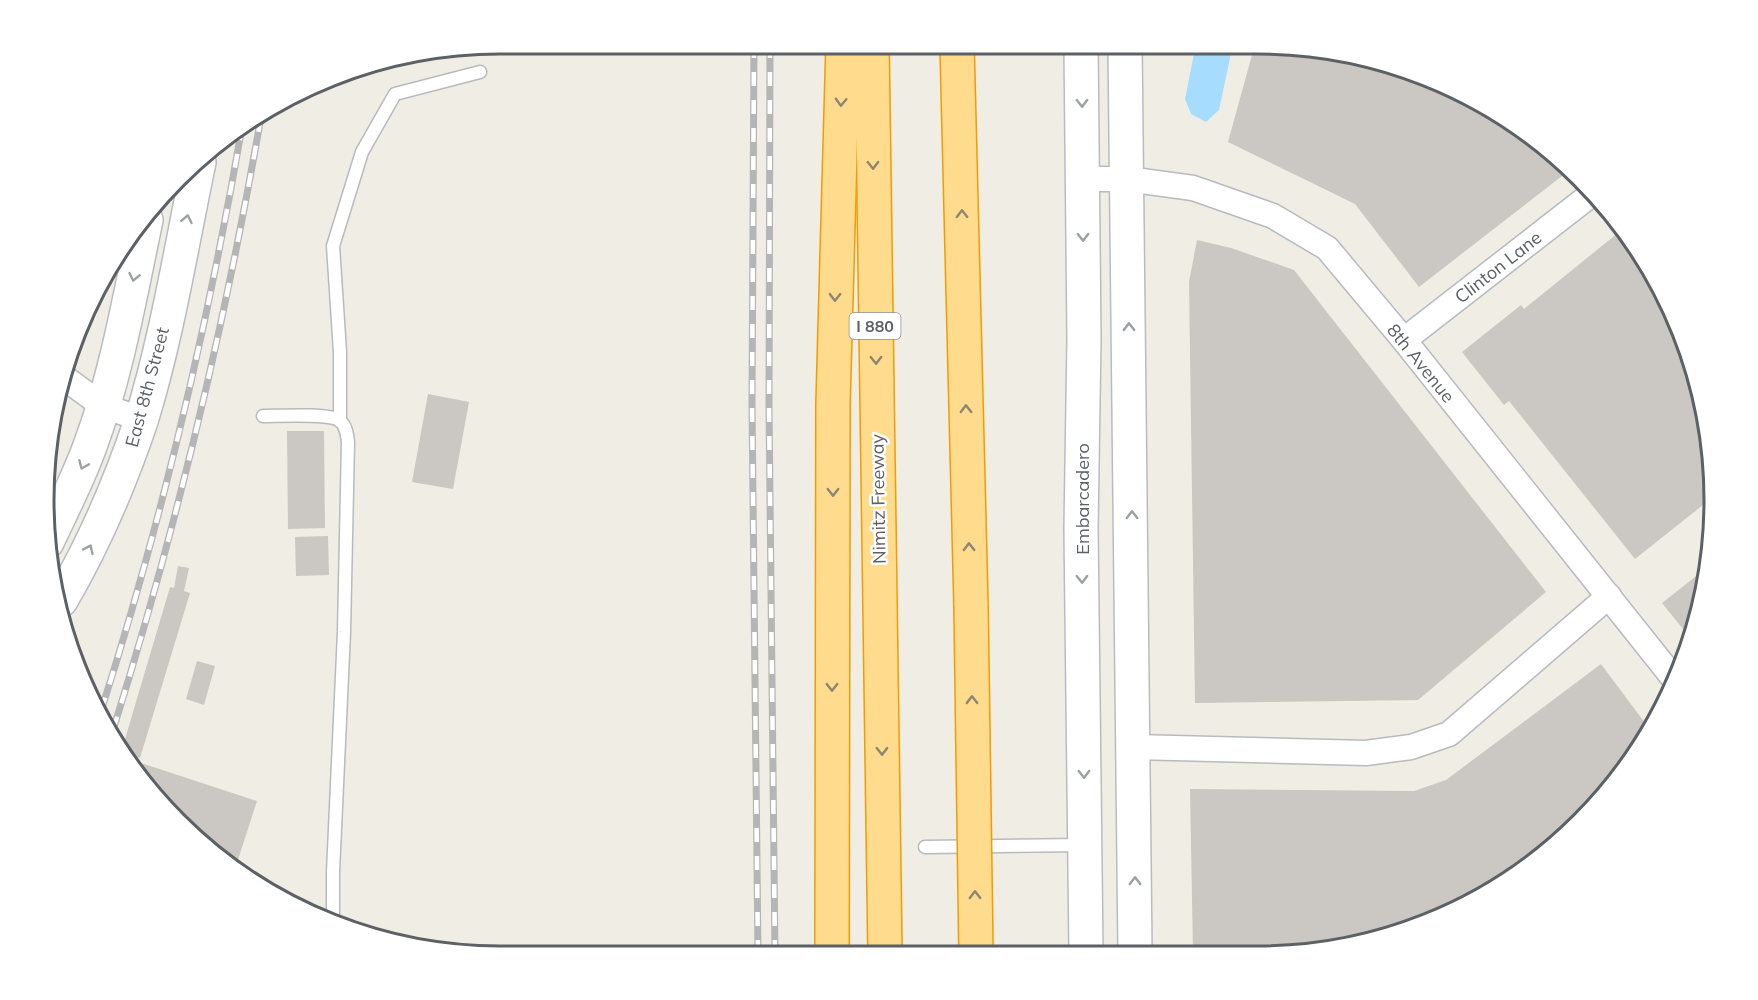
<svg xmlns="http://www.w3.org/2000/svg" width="1758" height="1000" font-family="Mulish,sans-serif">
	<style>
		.water { fill: #a6ddff }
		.building { fill: #cbc7c2 }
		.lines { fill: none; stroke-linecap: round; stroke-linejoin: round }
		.lane-casing { stroke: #b7bbbf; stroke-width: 15 }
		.street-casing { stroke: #b7bbbf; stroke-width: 27 }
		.secondary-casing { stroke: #b8bcc1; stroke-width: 36 }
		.highway-casing { stroke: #f59b00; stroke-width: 36 }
		.lane { stroke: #fff; stroke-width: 12 }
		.street { stroke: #fff; stroke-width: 24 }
		.secondary { stroke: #fff; stroke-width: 33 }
		.highway { stroke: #ffdc8d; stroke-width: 33 }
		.rail-casing { stroke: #b4b5b6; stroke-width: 7 }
		.rail { stroke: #fff; stroke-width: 4.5; stroke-dasharray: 14; stroke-linecap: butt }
		.highway-bridge-casing { stroke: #f59b00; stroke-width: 36; stroke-linecap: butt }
		.highway-bridge { stroke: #ffdc8d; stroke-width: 33 }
		.oneway { stroke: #8d8672 }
		.oneway2 { stroke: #9da0a3 }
		.labels { text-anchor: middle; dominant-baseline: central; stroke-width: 5; stroke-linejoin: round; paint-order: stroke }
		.shield { fill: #fff; stroke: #8d9094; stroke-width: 1.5 }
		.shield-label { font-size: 16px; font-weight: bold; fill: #5c6166 }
		.street-label { font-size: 18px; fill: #5c6166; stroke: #fff }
		.rim { fill: none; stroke: #5c6166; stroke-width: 3 }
	</style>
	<rect width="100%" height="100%" fill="#f0ede5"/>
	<path class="water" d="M1196,44H1233L1219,110L1206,122L1191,114L1185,99Z"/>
	<g class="building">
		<path d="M1255,44H1288L1404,68L1487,105L1559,157L1571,169L1419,287L1355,204L1228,142Z"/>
		<path d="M1624,228L1668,298L1699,382L1714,470L1713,497L1635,559L1509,401L1504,405L1462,352L1521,305L1524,309Z"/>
		<path d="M1197,240L1231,248L1294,270L1546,592L1418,700L1195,703L1189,282Z"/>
		<path d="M428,394L469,402L453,489L412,482Z"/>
		<path d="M287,431H324L325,528L288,529Z"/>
		<path d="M328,536L329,575L296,576L295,537Z"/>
		<path d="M178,566L189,568L184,591L190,593L140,758L128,754L123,746L170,587L174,588Z"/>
		<path d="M1709,566L1692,640L1662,603Z"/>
		<path d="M197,661L215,666L204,705L186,699Z"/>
		<path d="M1601,664L1651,731L1581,823L1511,880L1405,932L1317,953H1193L1190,789L1414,791L1446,780Z"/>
		<path d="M132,760L257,801L236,866L157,801Z"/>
	</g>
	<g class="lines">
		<defs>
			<g id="lane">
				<path d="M263,416C279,416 327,413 339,420C346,425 347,434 348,442L344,632L333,872V921"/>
				<path d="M340,421V352L333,246L362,152L395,94L480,72"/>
				<path d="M925,847L1084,845"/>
			</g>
			<g id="street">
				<path d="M1083,179H1127L1193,188L1273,216L1327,248L1404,340L1675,680"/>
				<path d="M1404,340L1593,193"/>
				<path d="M62,376L103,406L141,419"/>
				<path d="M1134,747L1366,753L1411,747L1449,734L1609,596"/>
			</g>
			<g id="secondary">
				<path d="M1081,44L1084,339L1081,528L1086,953"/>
				<path d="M1125,44L1135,953"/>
				<path d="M47,542C62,510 78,479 90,446C117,373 130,295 146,220"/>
				<path d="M61,600C94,544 120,483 141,421C167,337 181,248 199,162"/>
			</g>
			<g id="highway">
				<path d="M872,44L885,954"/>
				<path d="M957,44L971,605"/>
				<path d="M832,954L833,404L843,44"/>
			</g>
		</defs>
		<use href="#lane" class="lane-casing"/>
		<use href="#street" class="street-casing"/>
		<use href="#secondary" class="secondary-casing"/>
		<use href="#highway" class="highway-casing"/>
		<use href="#lane" class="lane"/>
		<use href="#street" class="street"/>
		<use href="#secondary" class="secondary"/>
		<use href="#highway" class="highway"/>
		<defs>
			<g id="rail">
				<path d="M754,44L752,405L758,955"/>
				<path d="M770,44L769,407L775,954"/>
				<path d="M101,711C162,521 208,324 242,127"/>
				<path d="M113,730C176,530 225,324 261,117"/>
			</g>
		</defs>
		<use href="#rail" class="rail-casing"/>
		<use href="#rail" class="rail"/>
		<defs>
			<path id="highway-bridge" d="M971,605L976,954"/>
		</defs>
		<use href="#highway-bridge" class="highway-bridge-casing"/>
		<use href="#highway-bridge" class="highway-bridge"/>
	</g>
	<defs><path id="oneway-chevron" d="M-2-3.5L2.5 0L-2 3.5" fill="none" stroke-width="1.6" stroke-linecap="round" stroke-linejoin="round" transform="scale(1.5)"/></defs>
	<g class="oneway">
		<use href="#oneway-chevron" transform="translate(841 102) rotate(92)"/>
		<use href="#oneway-chevron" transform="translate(873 165) rotate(89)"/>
		<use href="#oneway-chevron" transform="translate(962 214) rotate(-91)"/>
		<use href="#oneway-chevron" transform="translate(835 297) rotate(91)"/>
		<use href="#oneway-chevron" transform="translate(876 360) rotate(89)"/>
		<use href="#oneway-chevron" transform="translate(966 409) rotate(-91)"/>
		<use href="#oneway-chevron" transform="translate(833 492) rotate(90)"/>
		<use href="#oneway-chevron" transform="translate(969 547) rotate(-91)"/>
		<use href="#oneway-chevron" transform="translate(832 687) rotate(90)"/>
		<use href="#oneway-chevron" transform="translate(972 700) rotate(-91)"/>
		<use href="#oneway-chevron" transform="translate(882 751) rotate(89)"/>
		<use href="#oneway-chevron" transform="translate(975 895) rotate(-91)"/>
	</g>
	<g class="oneway2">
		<use href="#oneway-chevron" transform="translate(1082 103) rotate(89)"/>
		<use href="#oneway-chevron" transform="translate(187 219) rotate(-78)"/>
		<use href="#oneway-chevron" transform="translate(1083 237) rotate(90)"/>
		<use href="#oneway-chevron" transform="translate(134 277) rotate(102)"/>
		<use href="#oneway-chevron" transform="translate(1129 327) rotate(-91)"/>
		<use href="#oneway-chevron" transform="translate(83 465) rotate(113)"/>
		<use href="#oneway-chevron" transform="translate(1132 515) rotate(-91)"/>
		<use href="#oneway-chevron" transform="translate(89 549) rotate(-65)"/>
		<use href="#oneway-chevron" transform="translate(1082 579) rotate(89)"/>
		<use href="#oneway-chevron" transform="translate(1084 774) rotate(89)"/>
		<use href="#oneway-chevron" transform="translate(1135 881) rotate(-90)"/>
	</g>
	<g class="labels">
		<rect class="shield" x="849.5" y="313" width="51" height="26" rx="4.5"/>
		<g class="shield-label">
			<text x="875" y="326">I 880</text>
		</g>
		<g class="street-label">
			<text transform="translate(1498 267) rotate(-38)">Clinton Lane</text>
			<text transform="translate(1421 363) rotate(51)">8th Avenue</text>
			<text transform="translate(147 387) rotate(-75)">East 8th Street</text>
			<text transform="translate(878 499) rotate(-91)">Nimitz Freeway</text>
			<text transform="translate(1082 499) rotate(-90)">Embarcadero</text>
		</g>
	</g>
	<path d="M0 0H1758V1000H0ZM500 54H1258A446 446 0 0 1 1704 500V500A446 446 0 0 1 1258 946H500A446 446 0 0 1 54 500V500A446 446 0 0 1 500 54Z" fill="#fff" fill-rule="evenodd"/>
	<path class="rim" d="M500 54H1258A446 446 0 0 1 1704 500V500A446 446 0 0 1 1258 946H500A446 446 0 0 1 54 500V500A446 446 0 0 1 500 54Z"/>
</svg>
